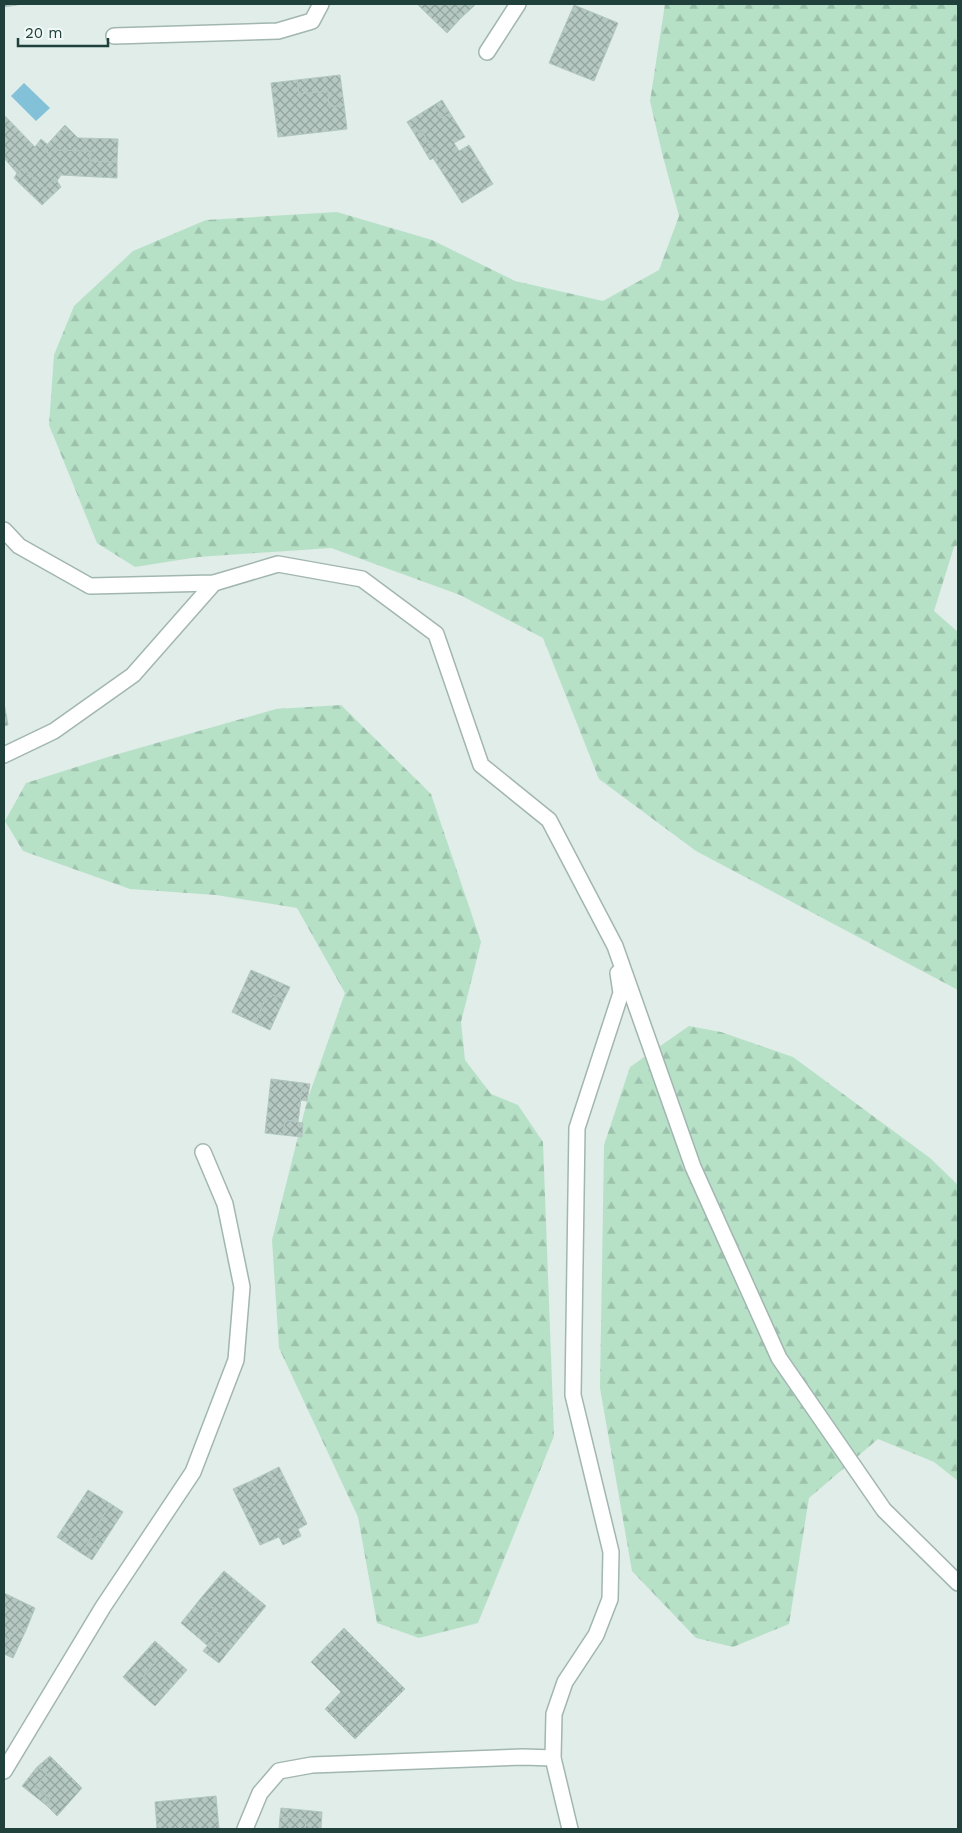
<svg xmlns="http://www.w3.org/2000/svg" width="962" height="1833" font-family="'Work Sans',sans-serif">
	<style>
		.forest { fill: url(#forest-firs) }
		.water { fill: #82c1d8 }
		.building { fill: url(#building-cross-hatch); stroke: #b2c7c1 }
		.lines { fill: none; stroke-linecap: round; stroke-linejoin: round }
		.street-casing { stroke: #a2b6b1; stroke-width: 18 }
		.street { stroke: #fff; stroke-width: 15 }
	</style>
	<defs>
		<pattern id="forest-firs" width="22" height="20" patternUnits="userSpaceOnUse" patternTransform="scale(1.25)"><rect width="22" height="20" fill="#b7e1c7"/><path d="M5 1l3.5 6h-7zM16 11l3.5 6h-7z" fill="#9dc2ac"/></pattern>
		<pattern id="building-cross-hatch" width="8" height="8" patternUnits="userSpaceOnUse" patternTransform="scale(1.25)"><rect width="8" height="8" fill="#b5c8c2"/><path d="M0 0l8 8M0 8l8-8" fill="none" stroke="#93a49f"/></pattern>
	</defs>
	<rect width="100%" height="100%" fill="#e0ede9"/>
	<g class="forest">
		<path d="M665,4H958V545L954,547L934,611L958,632V990L696,851L599,779L543,638L460,595L331,548L198,557L135,567L97,543L49,425L54,355L74,306L133,251L206,220L337,212L432,240L515,281L603,301L659,270L679,216L662,153L650,101Z"/>
		<path d="M341,705L431,794L481,942L461,1022L465,1060L491,1094L518,1105L543,1142L554,1436L478,1623L419,1638L377,1623L358,1517L279,1348L272,1240L307,1101L345,993L297,908L216,895L130,889L23,851L5,821L26,783L111,756L276,709Z"/>
		<path d="M689,1026L721,1032L793,1057L930,1158L958,1185V1481L934,1462L878,1439L809,1498L789,1624L733,1647L696,1638L632,1571L600,1388L604,1145L630,1067Z"/>
	</g>
	<path class="water" d="M24,83L50,108L36,121L11,96Z"/>
	<g class="building">
		<path d="M4,4H23L4,7Z"/>
		<path d="M417,4H458L459,5L454,11L461,18L447,33Z"/>
		<path d="M458,4H476L461,18L454,11L459,5Z"/>
		<path d="M574,5L618,23L594,81L549,63Z"/>
		<path d="M340,75L344,105L329,107L328,91L299,94L297,80Z"/>
		<path d="M297,80L299,94L328,91L329,107L344,105L347,129L278,137L271,83Z"/>
		<path d="M442,100L450,113L442,118L434,105Z"/>
		<path d="M434,105L442,118L450,113L465,137L454,143L459,151L469,145L493,184L462,203L433,158L437,156L421,130L414,133L407,122Z"/>
		<path d="M4,115L35,147L41,139L47,144L43,149L49,153L52,150L91,151L90,161L117,162V178L61,175L57,181L53,180L45,189L23,168L17,173L4,158Z"/>
		<path d="M65,125L78,138L118,139L117,162L90,161L91,151L52,150L49,153L43,149Z"/>
		<path d="M421,130L437,156L430,160L414,133Z"/>
		<path d="M23,168L45,189L53,180L57,181L61,187L42,205L14,178L17,173Z"/>
		<path d="M4,703L8,725L4,726Z"/>
		<path d="M251,970L290,987L284,999L268,993L255,1023L232,1012Z"/>
		<path d="M268,993L284,999L270,1030L255,1023Z"/>
		<path d="M271,1079L303,1083L298,1122L285,1120L283,1135L265,1133Z"/>
		<path d="M303,1083L310,1084L307,1101L300,1100Z"/>
		<path d="M285,1120L303,1123L302,1137L283,1135Z"/>
		<path d="M279,1467L307,1524L298,1529L301,1536L283,1545L279,1537L260,1545L233,1489L251,1481L257,1493L275,1484L269,1472Z"/>
		<path d="M269,1472L275,1484L257,1493L251,1481Z"/>
		<path d="M88,1490L111,1504L96,1527L101,1531L94,1541L91,1538L81,1553L57,1537Z"/>
		<path d="M111,1504L123,1512L92,1560L81,1553L91,1538L94,1541L101,1531L96,1527Z"/>
		<path d="M224,1571L266,1606L219,1663L203,1651L218,1633L203,1621L214,1609L201,1598Z"/>
		<path d="M4,1593L35,1608L26,1630L18,1627L8,1641L4,1640Z"/>
		<path d="M201,1598L214,1609L203,1621L218,1633L208,1646L181,1623Z"/>
		<path d="M18,1627L26,1630L13,1658L4,1654V1640L8,1641Z"/>
		<path d="M344,1628L405,1689L355,1739L325,1709L341,1692L311,1662Z"/>
		<path d="M155,1641L187,1670L155,1706L147,1699L155,1688L143,1677L156,1662L145,1652Z"/>
		<path d="M145,1652L156,1662L143,1677L155,1688L147,1699L123,1677Z"/>
		<path d="M50,1756L82,1788L57,1816L46,1805L50,1799L35,1786L47,1774L37,1767Z"/>
		<path d="M37,1767L47,1774L35,1786L50,1799L46,1805L22,1786Z"/>
		<path d="M216,1796L219,1829H157L155,1802Z"/>
		<path d="M281,1808L322,1812L321,1829H305L306,1819L280,1817Z"/>
		<path d="M280,1817L306,1819L305,1829H279Z"/>
	</g>
	<g class="lines">
		<defs>
			<g id="street">
				<path d="M114,36L278,31L312,21L321,4"/>
				<path d="M487,52L518,4"/>
				<path d="M4,530L19,546L90,586L214,583L278,564L362,579L436,634L481,765L549,820L615,946L693,1167L779,1358L884,1510L958,1583"/>
				<path d="M4,755L54,731L133,675L214,583"/>
				<path d="M4,1771L103,1607L193,1472L236,1360L242,1287L225,1204L203,1152"/>
				<path d="M245,1829L260,1793L279,1771L312,1765L523,1757L553,1758"/>
				<path d="M570,1829L553,1758L554,1714L565,1682L596,1635L610,1599L611,1552L573,1395L577,1128L621,993L618,973"/>
			</g>
		</defs>
		<use href="#street" class="street-casing"/>
		<use href="#street" class="street"/>
	</g>
	<rect width="962" height="1833" fill="none" stroke="#1f403b" stroke-width="10"/>
	<path d="M18 38v8h90v-8" fill="none" stroke="#1f403b" stroke-width="2.5"/>
	<text x="25" y="38" font-size="15" fill="#1f403b" stroke="#f1f9f6" stroke-width="4" paint-order="stroke">20 m</text>
</svg>
